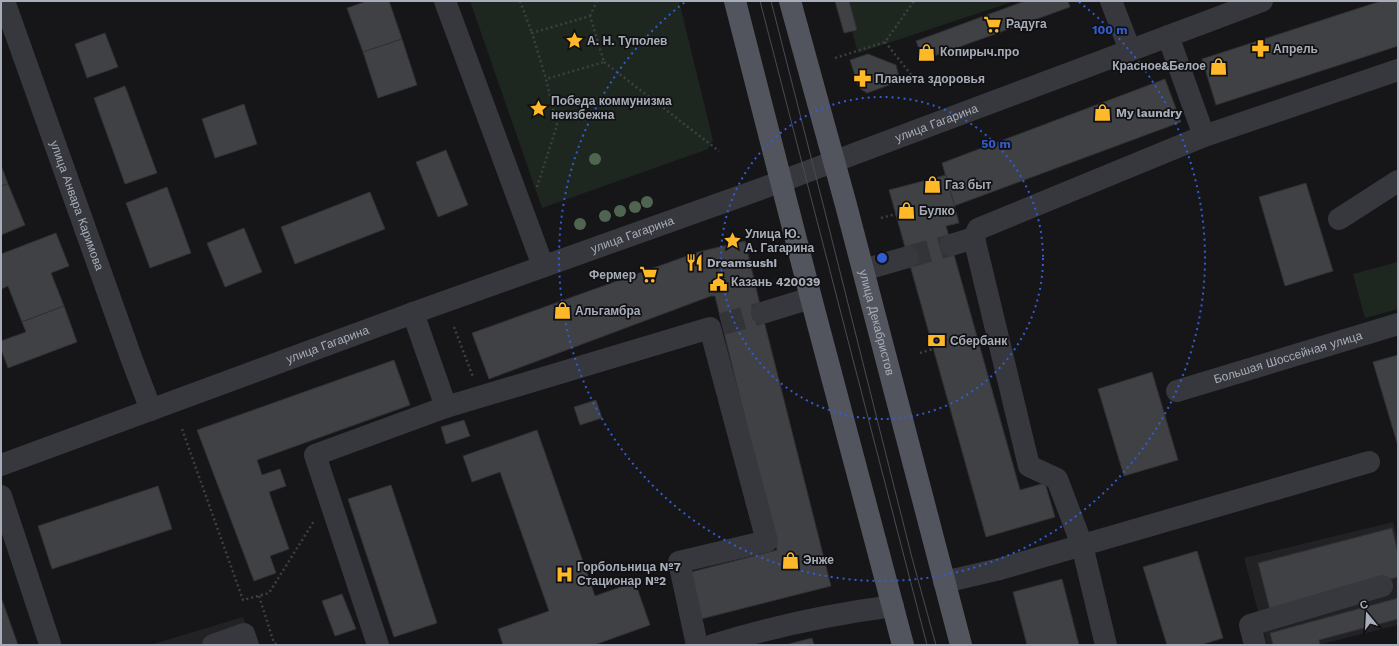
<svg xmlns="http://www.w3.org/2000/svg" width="1399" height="646" font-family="'Work Sans',sans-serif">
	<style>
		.built { fill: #222225 }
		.green { fill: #1e271f }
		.building { fill: #404145; stroke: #303035 }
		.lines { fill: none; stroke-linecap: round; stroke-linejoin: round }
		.minor-tunnel { stroke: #333438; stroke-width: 22; stroke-dasharray: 22 11; stroke-linecap: butt }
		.path { stroke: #3d3f45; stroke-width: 2.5; stroke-dasharray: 2 3; stroke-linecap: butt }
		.minor { stroke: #37383e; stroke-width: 22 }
		.major { stroke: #52555d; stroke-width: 22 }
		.tram { stroke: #4a4c53; stroke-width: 1 }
		.tree { fill: #4f6551 }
		.ring { fill: none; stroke: #325cd3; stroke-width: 2; stroke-dasharray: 2 4 }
		.labels { text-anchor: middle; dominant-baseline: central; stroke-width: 3.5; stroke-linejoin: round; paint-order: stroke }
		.poi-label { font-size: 12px; font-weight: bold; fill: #a7adb9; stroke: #111113; text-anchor: start }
		.street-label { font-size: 12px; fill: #a7adb9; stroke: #111113 }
		.centre { fill: #325cd3; stroke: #111113; stroke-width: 2 }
		.ring-label { font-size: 12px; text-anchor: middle; font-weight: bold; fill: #325cd3; stroke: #111113; stroke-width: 3.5; stroke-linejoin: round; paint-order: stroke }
	</style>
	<rect width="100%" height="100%" fill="#161618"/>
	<g class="built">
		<path d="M1393,522L1398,541V625L1322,644V645H1267L1244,558Z"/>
		<path d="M243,617L254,645H150L223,623Z"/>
	</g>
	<g class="green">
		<path d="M470,1H679L713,140L708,149L542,208Z"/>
		<path d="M844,1H1015L858,53Z"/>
		<path d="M1398,262V309L1365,318L1353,274Z"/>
	</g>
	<g class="building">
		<path d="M367,1H389L402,39L363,52L347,8Z"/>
		<path d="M835,1H849L857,30L844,33Z"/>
		<path d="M1025,1H1068L1070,7L923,60L916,41Z"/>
		<path d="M1381,1H1398V46L1216,105L1202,59Z"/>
		<path d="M105,33L118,67L87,78L75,44Z"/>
		<path d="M402,39L417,85L378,98L363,52Z"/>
		<path d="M868,54L896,65L900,81L867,93L859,88L850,60Z"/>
		<path d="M1165,79L1181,122L954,206L942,163Z"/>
		<path d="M125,86L157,173L125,184L94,98Z"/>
		<path d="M244,104L257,144L215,158L202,119Z"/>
		<path d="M446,150L468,205L438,217L416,162Z"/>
		<path d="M1,165L8,184L1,186Z"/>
		<path d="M946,175L959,223L946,226L1020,490L1045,483L1055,517L986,537L889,190Z"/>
		<path d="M1306,183L1333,271L1285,286L1259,197Z"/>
		<path d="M8,184L25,225L1,235V186Z"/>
		<path d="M167,187L191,253L150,268L126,203Z"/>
		<path d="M370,192L385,229L295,264L281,227Z"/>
		<path d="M244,228L262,272L225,287L207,243Z"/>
		<path d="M56,233L69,266L51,273L64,306L22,322L8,286L1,289V254Z"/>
		<path d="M745,241L762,313L831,586L701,619L691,572L777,550L715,296H711L489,379L472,333L698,252Z"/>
		<path d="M64,306L77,342L8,368L1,349V341L26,332L22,322Z"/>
		<path d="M1398,355V446L1373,362Z"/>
		<path d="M394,360L410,405L257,460L262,475L280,469L286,486L269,492L289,549L270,556L276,573L254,581L197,430Z"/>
		<path d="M1152,372L1178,460L1124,476L1098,389Z"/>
		<path d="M596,400L602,418L580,425L574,407Z"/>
		<path d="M464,420L470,436L446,444L441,427Z"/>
		<path d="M537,430L595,596L635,582L650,625L594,645H503L498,629L549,611L500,472L472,482L463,456Z"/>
		<path d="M391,485L437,623L394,637L348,499Z"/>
		<path d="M158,486L172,529L52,569L38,526Z"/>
		<path d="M1392,528L1398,553V577L1270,610L1258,563Z"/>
		<path d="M1197,551L1223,638L1201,645H1167L1143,567Z"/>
		<path d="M1062,579L1079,645H1027L1013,592Z"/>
		<path d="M342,594L356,629L335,636L322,601Z"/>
		<path d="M1,597L18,645H1Z"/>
		<path d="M1398,598V619L1319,640L1320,645H1273L1270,633Z"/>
		<path d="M812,638L814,645H785Z"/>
	</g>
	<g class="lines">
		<g class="minor-tunnel">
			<path d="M908,257L951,245"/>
			<path d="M722,324L762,313"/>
		</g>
		<g class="path">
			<path d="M520,1L532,33"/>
			<path d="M590,16L597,1"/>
			<path d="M885,42L917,82"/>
			<path d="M835,58L885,42L914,1"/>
			<path d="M604,62L719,151"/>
			<path d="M537,187L557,125L546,79L532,33L590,16L604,62L546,79"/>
			<path d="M881,218L896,214"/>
			<path d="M454,327L473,377"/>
			<path d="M920,353L933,349"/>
			<path d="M182,429L243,600L269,593L314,521"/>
			<path d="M259,596L274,643L278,645"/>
		</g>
		<g class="minor">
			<path id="s1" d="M4,1L132,360L151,410"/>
			<path d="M445,1L543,266"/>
			<path d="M1111,1L1130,50"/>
			<path d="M1204,136L1398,70"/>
			<path d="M1339,219L1398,181"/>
			<path d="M951,245L974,238"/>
			<path d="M863,270L908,257"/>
			<path d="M413,313L446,407"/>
			<path d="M762,313L811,298"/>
			<path id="s2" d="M1177,391L1398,324"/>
			<path id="s3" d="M1,465L413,313L766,187L1262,1"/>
			<path d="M1,496L50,644"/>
			<path d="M944,582L1000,569L1369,462"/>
			<path d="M213,645L244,634L248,645"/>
			<path d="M378,645L315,455L446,407L710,328L767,541L679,562L697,645"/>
			<path d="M713,645C771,627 832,614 893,606"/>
			<path d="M1106,645L1082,545L1057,479L1029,466L974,238L978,229L1204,136L1168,36"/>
			<path d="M1255,645L1250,625L1382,586"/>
		</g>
		<g class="major">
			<path d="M735,1L811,298L903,645"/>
			<path id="s4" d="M790,1L846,205L961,645"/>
		</g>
		<g class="tram">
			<path d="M760,1L927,645"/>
			<path d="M771,1L825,212L912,558L936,645"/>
		</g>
	</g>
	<g class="tree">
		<circle cx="595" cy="159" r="6"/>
		<circle cx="647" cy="202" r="6"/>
		<circle cx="635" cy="207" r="6"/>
		<circle cx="620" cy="211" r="6"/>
		<circle cx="605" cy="216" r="6"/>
		<circle cx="580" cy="224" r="6"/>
	</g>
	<g class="ring">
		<circle cx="882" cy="258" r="161"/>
		<path d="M1079 2A323 323 0 1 1 685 2"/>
	</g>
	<defs>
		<symbol id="supermarket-bare" viewBox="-9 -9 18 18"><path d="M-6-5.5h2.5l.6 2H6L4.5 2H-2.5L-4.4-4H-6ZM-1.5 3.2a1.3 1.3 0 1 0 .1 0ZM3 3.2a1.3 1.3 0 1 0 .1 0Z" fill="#ffb827" stroke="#111113" stroke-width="2.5" paint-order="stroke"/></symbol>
		<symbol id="sight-bare" viewBox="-9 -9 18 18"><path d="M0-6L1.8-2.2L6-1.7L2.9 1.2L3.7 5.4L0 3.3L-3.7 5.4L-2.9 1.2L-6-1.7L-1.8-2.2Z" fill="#ffb827" stroke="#111113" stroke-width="2.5" paint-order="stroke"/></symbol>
		<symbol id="pharmacy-bare" viewBox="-9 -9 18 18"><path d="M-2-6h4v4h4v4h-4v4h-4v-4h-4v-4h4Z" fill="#ffb827" stroke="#111113" stroke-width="2.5" paint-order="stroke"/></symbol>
		<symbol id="shop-bare" viewBox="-9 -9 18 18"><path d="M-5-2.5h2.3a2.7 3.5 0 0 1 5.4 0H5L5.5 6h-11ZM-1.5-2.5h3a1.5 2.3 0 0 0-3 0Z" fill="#ffb827" stroke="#111113" stroke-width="2.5" paint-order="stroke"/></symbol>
		<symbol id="restaurant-bare" viewBox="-9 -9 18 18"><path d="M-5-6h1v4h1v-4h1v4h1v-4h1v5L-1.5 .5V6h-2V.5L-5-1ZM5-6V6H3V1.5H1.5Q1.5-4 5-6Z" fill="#ffb827" stroke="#111113" stroke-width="2.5" paint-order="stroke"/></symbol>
		<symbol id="civic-bare" viewBox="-9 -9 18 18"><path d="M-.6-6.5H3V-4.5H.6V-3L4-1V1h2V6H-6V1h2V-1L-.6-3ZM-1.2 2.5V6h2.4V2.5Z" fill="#ffb827" stroke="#111113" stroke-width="2.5" paint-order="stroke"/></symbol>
		<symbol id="bank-bare" viewBox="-9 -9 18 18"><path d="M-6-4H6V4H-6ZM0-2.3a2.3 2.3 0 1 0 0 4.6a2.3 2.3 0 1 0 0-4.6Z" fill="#ffb827" stroke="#111113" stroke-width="2.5" paint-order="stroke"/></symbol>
		<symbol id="hospital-bare" viewBox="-9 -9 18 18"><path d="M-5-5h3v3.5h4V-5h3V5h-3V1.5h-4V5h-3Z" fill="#ffb827" stroke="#111113" stroke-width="2.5" paint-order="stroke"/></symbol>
	</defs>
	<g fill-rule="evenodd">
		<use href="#supermarket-bare" x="980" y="12" width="25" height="25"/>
		<use href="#sight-bare" x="562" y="28" width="25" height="25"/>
		<use href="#pharmacy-bare" x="1248" y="36" width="25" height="25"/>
		<use href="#shop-bare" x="914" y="40" width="25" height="25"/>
		<use href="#shop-bare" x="1206" y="54" width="25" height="25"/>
		<use href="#pharmacy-bare" x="850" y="66" width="25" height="25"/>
		<use href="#sight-bare" x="526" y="96" width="25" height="25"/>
		<use href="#shop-bare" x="1090" y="100" width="25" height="25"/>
		<use href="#shop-bare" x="920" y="172" width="25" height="25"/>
		<use href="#shop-bare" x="894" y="198" width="25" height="25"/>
		<use href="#sight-bare" x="720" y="228" width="25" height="25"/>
		<use href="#restaurant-bare" x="682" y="250" width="25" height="25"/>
		<use href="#supermarket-bare" x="636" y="262" width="25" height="25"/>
		<use href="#civic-bare" x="706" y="270" width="25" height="25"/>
		<use href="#shop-bare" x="550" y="298" width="25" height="25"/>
		<use href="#bank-bare" x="924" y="328" width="25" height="25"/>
		<use href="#shop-bare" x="778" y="548" width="25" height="25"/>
		<use href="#hospital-bare" x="552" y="562" width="25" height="25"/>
	</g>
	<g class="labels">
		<g class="poi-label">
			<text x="1006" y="24">Радуга</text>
			<text x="587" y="41">А. Н. Туполев</text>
			<text x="1273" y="49">Апрель</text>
			<text x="940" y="52">Копирыч.про</text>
			<text x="1206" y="66" text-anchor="end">Красное&amp;Белое</text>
			<text x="875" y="79">Планета здоровья</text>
			<text x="551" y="101">Победа коммунизма<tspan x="551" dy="14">неизбежна</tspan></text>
			<text x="1116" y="113">My laundry</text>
			<text x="945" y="185">Газ быт</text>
			<text x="919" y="211">Булко</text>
			<text x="745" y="234">Улица Ю.<tspan x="745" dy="14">А. Гагарина</tspan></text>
			<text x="707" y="263">Dreamsushi</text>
			<text x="636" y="275" text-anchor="end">Фермер</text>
			<text x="731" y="282">Казань 420039</text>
			<text x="575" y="311">Альгамбра</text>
			<text x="950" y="341">Сбербанк</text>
			<text x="803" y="560">Энже</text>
			<text x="577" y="567">Горбольница №7<tspan x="577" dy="14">Стационар №2</tspan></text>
		</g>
		<g class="street-label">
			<text stroke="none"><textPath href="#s3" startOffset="996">улица Гагарина</textPath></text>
			<text stroke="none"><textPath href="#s1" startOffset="217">улица Анвара Каримова</textPath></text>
			<text stroke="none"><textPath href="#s3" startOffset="672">улица Гагарина</textPath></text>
			<text stroke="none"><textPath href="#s4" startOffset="333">улица Декабристов</textPath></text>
			<text stroke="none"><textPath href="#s3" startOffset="348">улица Гагарина</textPath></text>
			<text stroke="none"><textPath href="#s2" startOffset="116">Большая Шоссейная улица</textPath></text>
		</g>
	</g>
	<circle cx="882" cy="258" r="6" class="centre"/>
	<g class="ring-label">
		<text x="1110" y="34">100 m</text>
		<text x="996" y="148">50 m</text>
	</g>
	<rect width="1399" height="646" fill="none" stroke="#a7adb9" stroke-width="4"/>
	<g transform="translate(1367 614) rotate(342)" stroke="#111113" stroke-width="3" paint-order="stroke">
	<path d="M0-3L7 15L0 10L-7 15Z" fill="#a7adb9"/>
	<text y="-6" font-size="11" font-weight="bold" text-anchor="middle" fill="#a7adb9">С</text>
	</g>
</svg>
